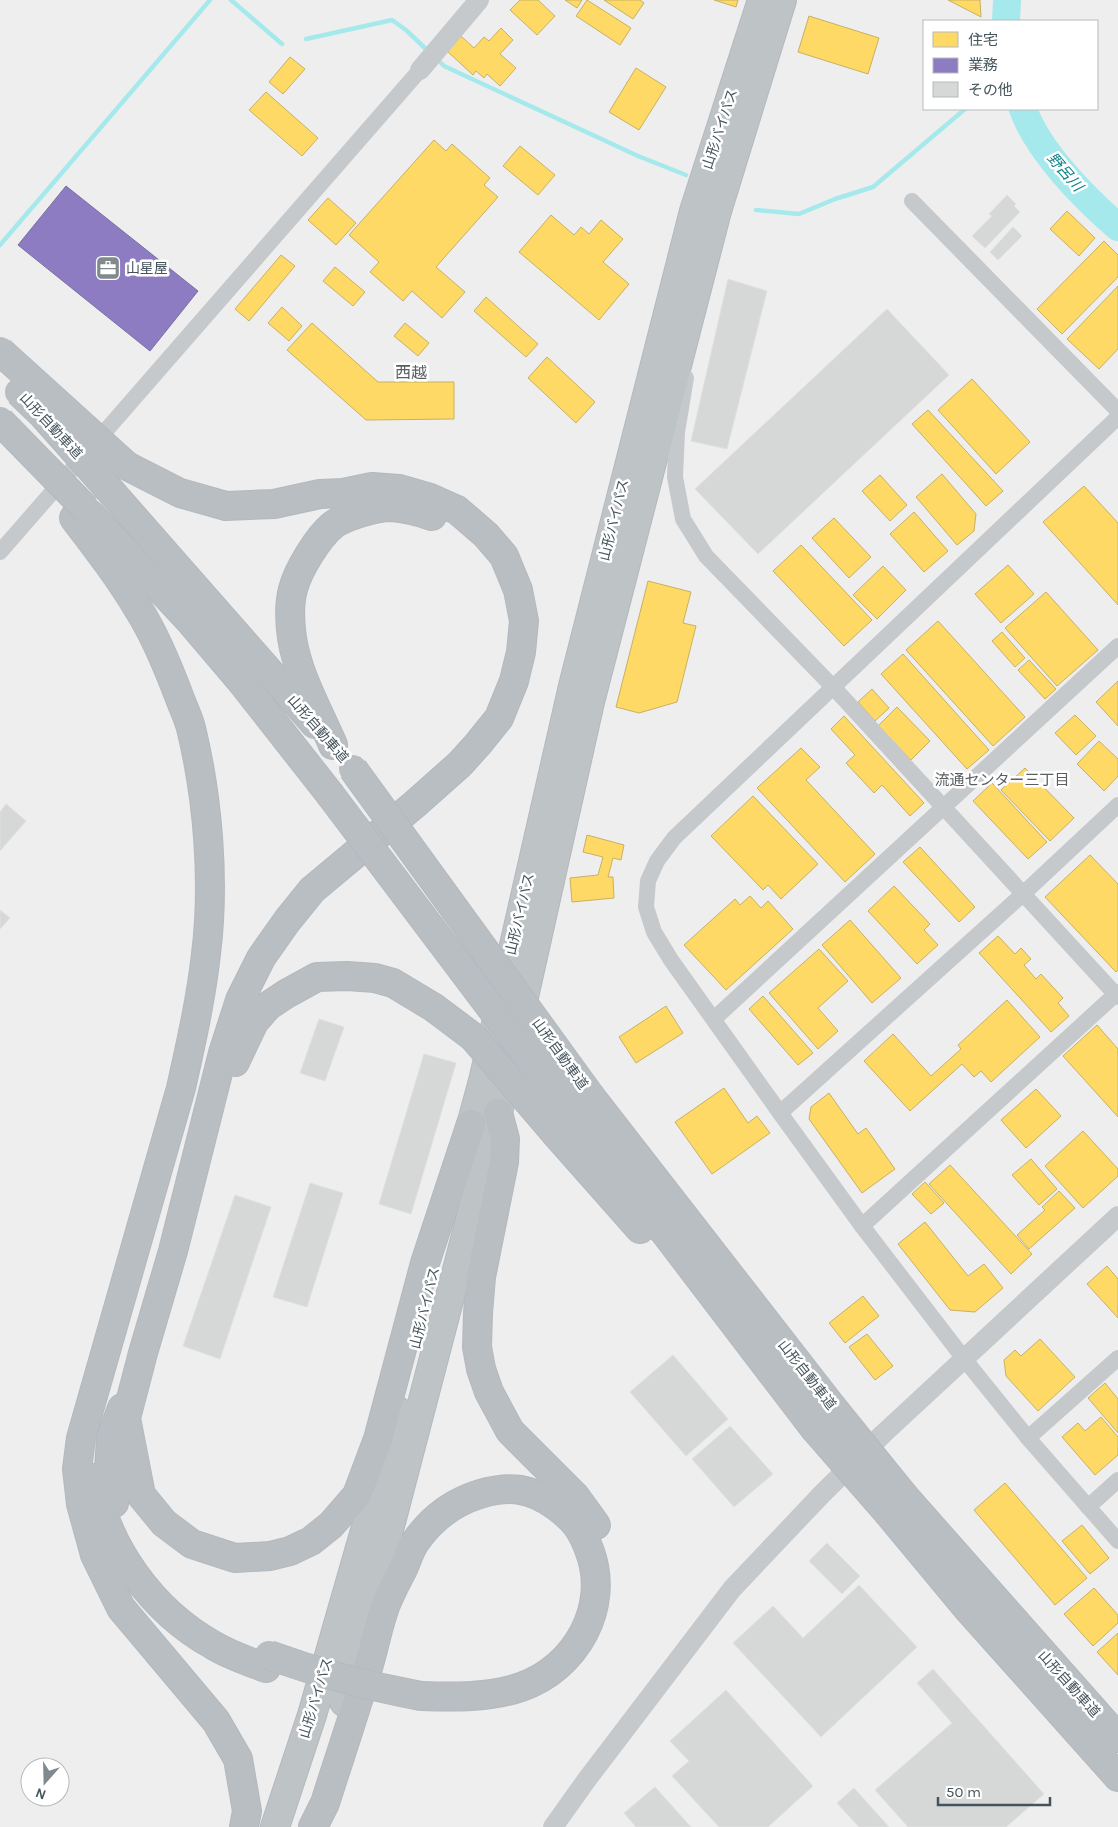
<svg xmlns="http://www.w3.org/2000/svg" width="1118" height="1827" font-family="Karla,'Noto Sans JP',sans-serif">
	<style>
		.homes { fill: #ffd966; stroke: #c7b163 }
		.offices { fill: #8e7cc3; stroke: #7870a4 }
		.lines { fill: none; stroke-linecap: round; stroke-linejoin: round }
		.stream { stroke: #a6e9ed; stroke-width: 4.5 }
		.river { stroke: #a6e9ed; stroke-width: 28 }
		.building { fill: #d6d7d7; stroke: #e0e0e1 }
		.trunk-casing { stroke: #b3b9be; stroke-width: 30 }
		.motorway-casing { stroke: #b3b9be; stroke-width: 30 }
		.minor { stroke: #c5c9cb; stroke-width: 16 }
		.tertiary { stroke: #c5c9cb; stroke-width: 20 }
		.trunk { stroke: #bec3c6; stroke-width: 28 }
		.motorway { stroke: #b8bec2; stroke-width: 28 }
		.motorway-bridge-casing { stroke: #b3b9be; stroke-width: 30; stroke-linecap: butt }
		.motorway-bridge { stroke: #b8bec2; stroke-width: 28 }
		.labels { text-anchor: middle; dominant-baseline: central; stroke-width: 5; stroke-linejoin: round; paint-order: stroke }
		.street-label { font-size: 14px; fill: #45545b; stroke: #fff }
		.poi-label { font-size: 14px; fill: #45545b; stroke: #fff; text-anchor: start }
		.water-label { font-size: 15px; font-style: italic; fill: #0b838b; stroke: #fff }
		.neighbourhood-label { font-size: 15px; fill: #5a5f62; stroke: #fff }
		.quarter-label { font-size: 16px; fill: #5a5f62; stroke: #fff }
	</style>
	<rect width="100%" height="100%" fill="#efeeee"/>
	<g class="homes">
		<path d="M520,0H538L555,16L537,35L510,10Z"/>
		<path d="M565,0H582L577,8Z"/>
		<path d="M587,0L631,28L620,45L576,16Z"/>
		<path d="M604,0H640L644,3L633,19Z"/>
		<path d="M714,0H738L736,7Z"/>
		<path d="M948,0H980L981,17Z"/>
		<path d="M809,16L879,38L868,74L798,52Z"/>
		<path d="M501,28L513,40L500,54L516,68L500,86L487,74L484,78L476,71L473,75L447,51L461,36L474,48L484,37L489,41Z"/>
		<path d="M290,57L305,69L283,94L269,82Z"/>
		<path d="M636,68L666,87L639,130L609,112Z"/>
		<path d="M266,92L318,138L302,156L249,110Z"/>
		<path d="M434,140L446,151L452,144L490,178L484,185L498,197L436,267L465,292L442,318L412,291L403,301L370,272L379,262L349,235Z"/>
		<path d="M520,146L555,175L538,195L503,166Z"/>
		<path d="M328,198L356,223L336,245L308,220Z"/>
		<path d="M1067,211L1095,238L1079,256L1050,229Z"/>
		<path d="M551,215L574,235L581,227L589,234L601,220L623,239L603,262L629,284L599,320L519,252Z"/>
		<path d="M1104,241L1118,255V277L1062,334L1037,309Z"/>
		<path d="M281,255L295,266L249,321L235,309Z"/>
		<path d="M335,267L365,292L353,306L323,281Z"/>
		<path d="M1118,286V349L1099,369L1067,339Z"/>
		<path d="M486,297L538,344L526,357L474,311Z"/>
		<path d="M282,307L302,326L289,341L268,323Z"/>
		<path d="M312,323L378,382H454V419L366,420L287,350Z"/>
		<path d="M405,323L429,343L418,356L394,336Z"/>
		<path d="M547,357L595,402L576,423L528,378Z"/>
		<path d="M972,379L1030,442L996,474L938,410Z"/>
		<path d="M928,410L1003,491L986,506L912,424Z"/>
		<path d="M942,474L976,514L974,531L957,545L916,497Z"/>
		<path d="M880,475L907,505L890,521L862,491Z"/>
		<path d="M1084,486L1118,523V605L1043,522Z"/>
		<path d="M914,512L948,551L924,572L890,534Z"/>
		<path d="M834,518L871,557L849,578L812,538Z"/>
		<path d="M801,545L872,620L844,646L773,571Z"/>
		<path d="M1008,565L1034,594L1001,623L975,594Z"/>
		<path d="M883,566L906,590L877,619L853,595Z"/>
		<path d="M648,581L691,592L683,623L696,626L677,702L639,713L616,707Z"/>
		<path d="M1046,592L1098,650L1057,686L1005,628Z"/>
		<path d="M938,621L1025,717L993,746L906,650Z"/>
		<path d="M1002,632L1025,658L1015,667L992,641Z"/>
		<path d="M903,654L989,750L967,769L881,674Z"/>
		<path d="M1029,660L1056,689L1045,699L1018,670Z"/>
		<path d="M1118,681V726L1096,702Z"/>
		<path d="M872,689L889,708L875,721L858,702Z"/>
		<path d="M897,707L930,741L911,760L878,726Z"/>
		<path d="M1075,715L1096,736L1076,755L1055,733Z"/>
		<path d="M844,716L924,803L910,816L882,785L874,793L846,763L855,755L831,729Z"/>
		<path d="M1099,741L1118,759V776L1104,791L1077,764Z"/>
		<path d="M801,748L820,767L806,780L875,854L845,882L757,788Z"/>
		<path d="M1025,768L1074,818L1050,841L1001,790Z"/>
		<path d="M992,783L1047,842L1028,859L973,801Z"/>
		<path d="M753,796L818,864L781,899L768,885L763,890L711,836Z"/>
		<path d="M587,835L624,845L621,860L613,858L608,877H613L614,898L572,902L570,878L598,875L603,857L583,852Z"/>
		<path d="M920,847L975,907L959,922L903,862Z"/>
		<path d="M1090,855L1118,884V970L1116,972L1045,897Z"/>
		<path d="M894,886L930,924L924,930L938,945L917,964L868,911Z"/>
		<path d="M750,896L761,908L768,901L793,929L726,990L684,945L735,899L740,905Z"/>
		<path d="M850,920L901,978L872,1003L822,945Z"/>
		<path d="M998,936L1015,954L1021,948L1031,959L1024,965L1036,979L1041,974L1063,998L1058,1003L1069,1016L1051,1032L979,953Z"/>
		<path d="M819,949L848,981L818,1008L838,1031L818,1049L769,993Z"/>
		<path d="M763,996L813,1053L798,1065L749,1009Z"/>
		<path d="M1007,1000L1040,1037L991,1082L981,1071L974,1077L962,1064L910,1111L864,1061L893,1034L931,1076L961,1049L958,1045Z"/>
		<path d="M666,1006L683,1033L636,1063L619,1037Z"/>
		<path d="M1097,1025L1118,1049V1117L1063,1056Z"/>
		<path d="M724,1088L748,1123L757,1116L770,1133L712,1174L675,1122Z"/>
		<path d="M1036,1089L1061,1116L1026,1148L1001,1120Z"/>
		<path d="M829,1093L858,1134L866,1128L895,1169L862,1193L809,1119L811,1107Z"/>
		<path d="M1083,1131L1118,1169V1176L1083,1208L1045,1166Z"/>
		<path d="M1031,1159L1057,1189L1039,1205L1012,1175Z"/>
		<path d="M950,1165L1032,1254L1011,1274L929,1184Z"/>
		<path d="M925,1182L944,1203L931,1214L912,1194Z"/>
		<path d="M1059,1191L1075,1208L1029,1249L1017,1235L1045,1210L1042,1207Z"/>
		<path d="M925,1222L968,1276L984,1264L1003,1288L975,1312L950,1310L898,1244Z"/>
		<path d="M1107,1266L1118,1279V1318L1087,1284Z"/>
		<path d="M863,1296L879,1316L845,1343L829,1323Z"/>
		<path d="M867,1334L893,1366L875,1380L849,1347Z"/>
		<path d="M1040,1339L1075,1377L1038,1411L1006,1376L1004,1360L1015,1350L1021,1356Z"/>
		<path d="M1105,1383L1118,1399V1433L1088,1398Z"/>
		<path d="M1101,1417L1118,1437V1455L1095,1475L1062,1437L1078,1423L1085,1431Z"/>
		<path d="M1005,1483L1087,1578L1055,1605L974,1510Z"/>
		<path d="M1082,1525L1109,1558L1090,1574L1062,1541Z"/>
		<path d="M1094,1588L1118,1615V1623L1093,1646L1064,1614Z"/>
		<path d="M1118,1633V1675L1097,1652Z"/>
	</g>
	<path class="offices" d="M66,186L198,291L150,351L18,245Z"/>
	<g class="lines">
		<g class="stream">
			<path d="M231,0L282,44"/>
			<path d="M306,39L392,20L406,30L428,51"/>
			<path d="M436,58L444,66L638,156L686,175"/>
			<path d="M756,210L799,214L835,199L873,187L965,109"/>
			<path d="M0,245L210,0"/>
		</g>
		<g class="river">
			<path d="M1006,21L1007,0"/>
			<path d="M1023,109C1038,151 1084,198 1118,227"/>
		</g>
	</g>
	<g class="building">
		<path d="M1007,195L1016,204L1014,206L1020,212L985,248L972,236L992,216L989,214Z"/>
		<path d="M1013,227L1022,236L998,260L990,252Z"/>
		<path d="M728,279L767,291L727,449L691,441Z"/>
		<path d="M887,309L949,375L758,554L695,489Z"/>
		<path d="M6,804L26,821L0,851V812Z"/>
		<path d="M0,910L10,918L0,929Z"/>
		<path d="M319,1019L344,1027L325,1081L300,1073Z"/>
		<path d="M424,1054L456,1063L411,1214L379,1204Z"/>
		<path d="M310,1183L343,1193L307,1307L273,1297Z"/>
		<path d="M235,1195L271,1207L220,1359L183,1346Z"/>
		<path d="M673,1355L728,1419L686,1456L630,1392Z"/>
		<path d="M730,1426L773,1474L734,1507L692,1459Z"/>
		<path d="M827,1543L860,1576L842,1594L809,1561Z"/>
		<path d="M859,1585L917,1647L821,1737L733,1643L773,1606L803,1638Z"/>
		<path d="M933,1669L1044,1794L1006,1827H908L875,1790L952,1723L917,1683Z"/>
		<path d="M726,1690L813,1786L768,1827H719L672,1776L689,1761L670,1741Z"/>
		<path d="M655,1787L691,1827H636L624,1813Z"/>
		<path d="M854,1788L889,1827H859L837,1803Z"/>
	</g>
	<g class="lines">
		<defs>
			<g id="trunk">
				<path d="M465,1147L483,1081L573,686L694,211L762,0"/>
				<path d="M344,1702L498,1113L590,702L717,211L782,0"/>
				<path d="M275,1827L312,1715L399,1412"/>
			</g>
			<g id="motorway">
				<path d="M127,466L180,493L226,506L274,504L320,494L343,493L372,487L399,489L430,498L457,510L486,535L504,556L518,590L524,621L521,652L514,681L499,718L478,744L460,764L415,804L312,890L287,921L261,958L240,1000L223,1053L173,1251L143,1353L126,1418L141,1495L164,1523L192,1544L235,1558L270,1556L290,1551L311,1541L331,1525L357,1495L378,1439L425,1263L471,1124"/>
				<path d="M106,486L315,724"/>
				<path d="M91,515L190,621L241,681L329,793"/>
				<path d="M74,518C97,548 120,578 139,610C156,637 168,667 179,696C183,707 188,717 191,728C208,798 215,882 206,954C201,999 191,1043 181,1088L81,1438L77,1469L81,1504L95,1555L121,1608L216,1721L238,1759L247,1811L244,1827"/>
				<path d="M333,745C318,710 298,676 292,638C290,624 289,604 293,589C298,570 318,537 333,525C345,516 376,507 391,507C405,508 418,511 432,516"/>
				<path d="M235,1062L254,1022L268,1006L286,994L317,977L347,976L375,978L393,983L433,1007L473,1037"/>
				<path d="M591,1097L832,1407"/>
				<path d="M568,1110L666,1234L814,1428"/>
				<path d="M498,1113L505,1139L504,1162L481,1277L478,1313L477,1347L481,1369L489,1392L510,1431L575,1496L596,1525"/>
				<path d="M556,1134L640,1229"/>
				<path d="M94,1478C105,1546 152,1611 213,1645C229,1655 248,1661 266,1668"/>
				<path d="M904,1496L1118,1738"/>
				<path d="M114,1503L109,1468L111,1438L122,1408"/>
				<path d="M889,1514L967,1608L1118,1777"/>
				<path d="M313,1827L325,1803C339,1759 354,1715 367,1671C374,1649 378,1625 386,1604C391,1592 397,1580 403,1569C407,1560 410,1549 416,1541C432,1518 454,1502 480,1494C510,1485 531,1488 556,1506C575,1520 582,1530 590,1552C610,1607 576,1668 521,1687C490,1698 453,1697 421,1696"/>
			</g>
		</defs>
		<use href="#trunk" class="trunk-casing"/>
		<use href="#motorway" class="motorway-casing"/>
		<g class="minor">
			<path d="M912,201L1118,411"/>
			<path d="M686,378L677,432L675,477L683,519L706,556L834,688L1118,997"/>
			<path d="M1118,417L674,838L657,861L648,881L646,907L654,932L671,960L780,1113L862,1226L965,1360L1028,1438L1118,1541"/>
			<path d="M0,552L420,70"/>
			<path d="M714,1019L1118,646"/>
			<path d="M780,1113L1024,893L1118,805"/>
			<path d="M862,1226L1118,992"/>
			<path d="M1028,1438L1118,1358"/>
			<path d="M1088,1507L1118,1480"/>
		</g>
		<g class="tertiary">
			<path d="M420,70L479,0"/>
			<path d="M553,1827L588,1778L732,1589L822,1494L883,1434L1118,1216"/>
		</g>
		<use href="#trunk" class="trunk"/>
		<use href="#motorway" class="motorway"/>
		<defs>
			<g id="motorway-bridge">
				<path d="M0,351L127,466"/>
				<path d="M19,392L43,415L106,486"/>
				<path d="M0,421L86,509"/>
				<path d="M353,769L591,1097"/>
				<path d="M329,793L568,1110"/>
				<path d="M473,1037L556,1134"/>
				<path d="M832,1407L904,1496"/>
				<path d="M814,1428L889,1514"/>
				<path d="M269,1655C321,1674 367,1686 421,1696"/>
			</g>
		</defs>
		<use href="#motorway-bridge" class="motorway-bridge-casing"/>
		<use href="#motorway-bridge" class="motorway-bridge"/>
	</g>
	<defs>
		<symbol id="office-square" viewBox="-11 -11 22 22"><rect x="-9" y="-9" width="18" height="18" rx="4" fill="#808a8e" stroke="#fff"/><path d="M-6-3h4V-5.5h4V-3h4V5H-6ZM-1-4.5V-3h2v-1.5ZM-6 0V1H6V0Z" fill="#fff"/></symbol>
	</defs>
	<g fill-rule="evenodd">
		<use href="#office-square" x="94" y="254" width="28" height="28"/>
	</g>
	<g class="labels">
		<g class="street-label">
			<text transform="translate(720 129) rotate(-72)">山形バイパス</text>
			<text transform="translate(51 426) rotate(47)">山形自動車道</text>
			<text transform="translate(614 520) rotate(-76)">山形バイパス</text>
			<text transform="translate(318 729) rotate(49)">山形自動車道</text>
			<text transform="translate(520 914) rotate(-77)">山形バイパス</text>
			<text transform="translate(560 1054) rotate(54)">山形自動車道</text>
			<text transform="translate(425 1308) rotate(-76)">山形バイパス</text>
			<text transform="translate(807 1375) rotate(52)">山形自動車道</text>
			<text transform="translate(1069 1684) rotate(48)">山形自動車道</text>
			<text transform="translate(316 1698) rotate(-73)">山形バイパス</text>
		</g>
		<g class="poi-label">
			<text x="126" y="268">山星屋</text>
		</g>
		<g class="water-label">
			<text transform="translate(1065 172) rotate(49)">野呂川</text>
		</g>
		<g class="neighbourhood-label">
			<text x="1002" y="780">流通センター三丁目</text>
		</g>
		<g class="quarter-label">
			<text x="411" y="372">西越</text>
		</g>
	</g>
	<rect x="923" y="20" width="175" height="90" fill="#ffffff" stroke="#b5bbbd"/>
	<rect x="933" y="32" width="25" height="15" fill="#ffd966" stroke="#b5bbbd"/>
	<text x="968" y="45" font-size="15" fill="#45545b">住宅</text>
	<rect x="933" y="58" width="25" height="15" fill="#8e7cc3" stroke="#b5bbbd"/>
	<text x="968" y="70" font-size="15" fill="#45545b">業務</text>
	<rect x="933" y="82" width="25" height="15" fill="#d6d7d7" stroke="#b5bbbd"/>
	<text x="968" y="95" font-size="15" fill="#45545b">その他</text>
	<g transform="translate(45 1782) rotate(200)"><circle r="24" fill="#ffffff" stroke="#b5bbbd"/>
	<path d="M0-4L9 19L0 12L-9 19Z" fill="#808a8e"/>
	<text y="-8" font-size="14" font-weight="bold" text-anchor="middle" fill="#45545b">N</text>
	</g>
	<path d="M938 1797v8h112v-8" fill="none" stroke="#45545b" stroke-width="2.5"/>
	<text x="946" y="1797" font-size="15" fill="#45545b" stroke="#ffffff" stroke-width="4" paint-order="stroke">50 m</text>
</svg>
